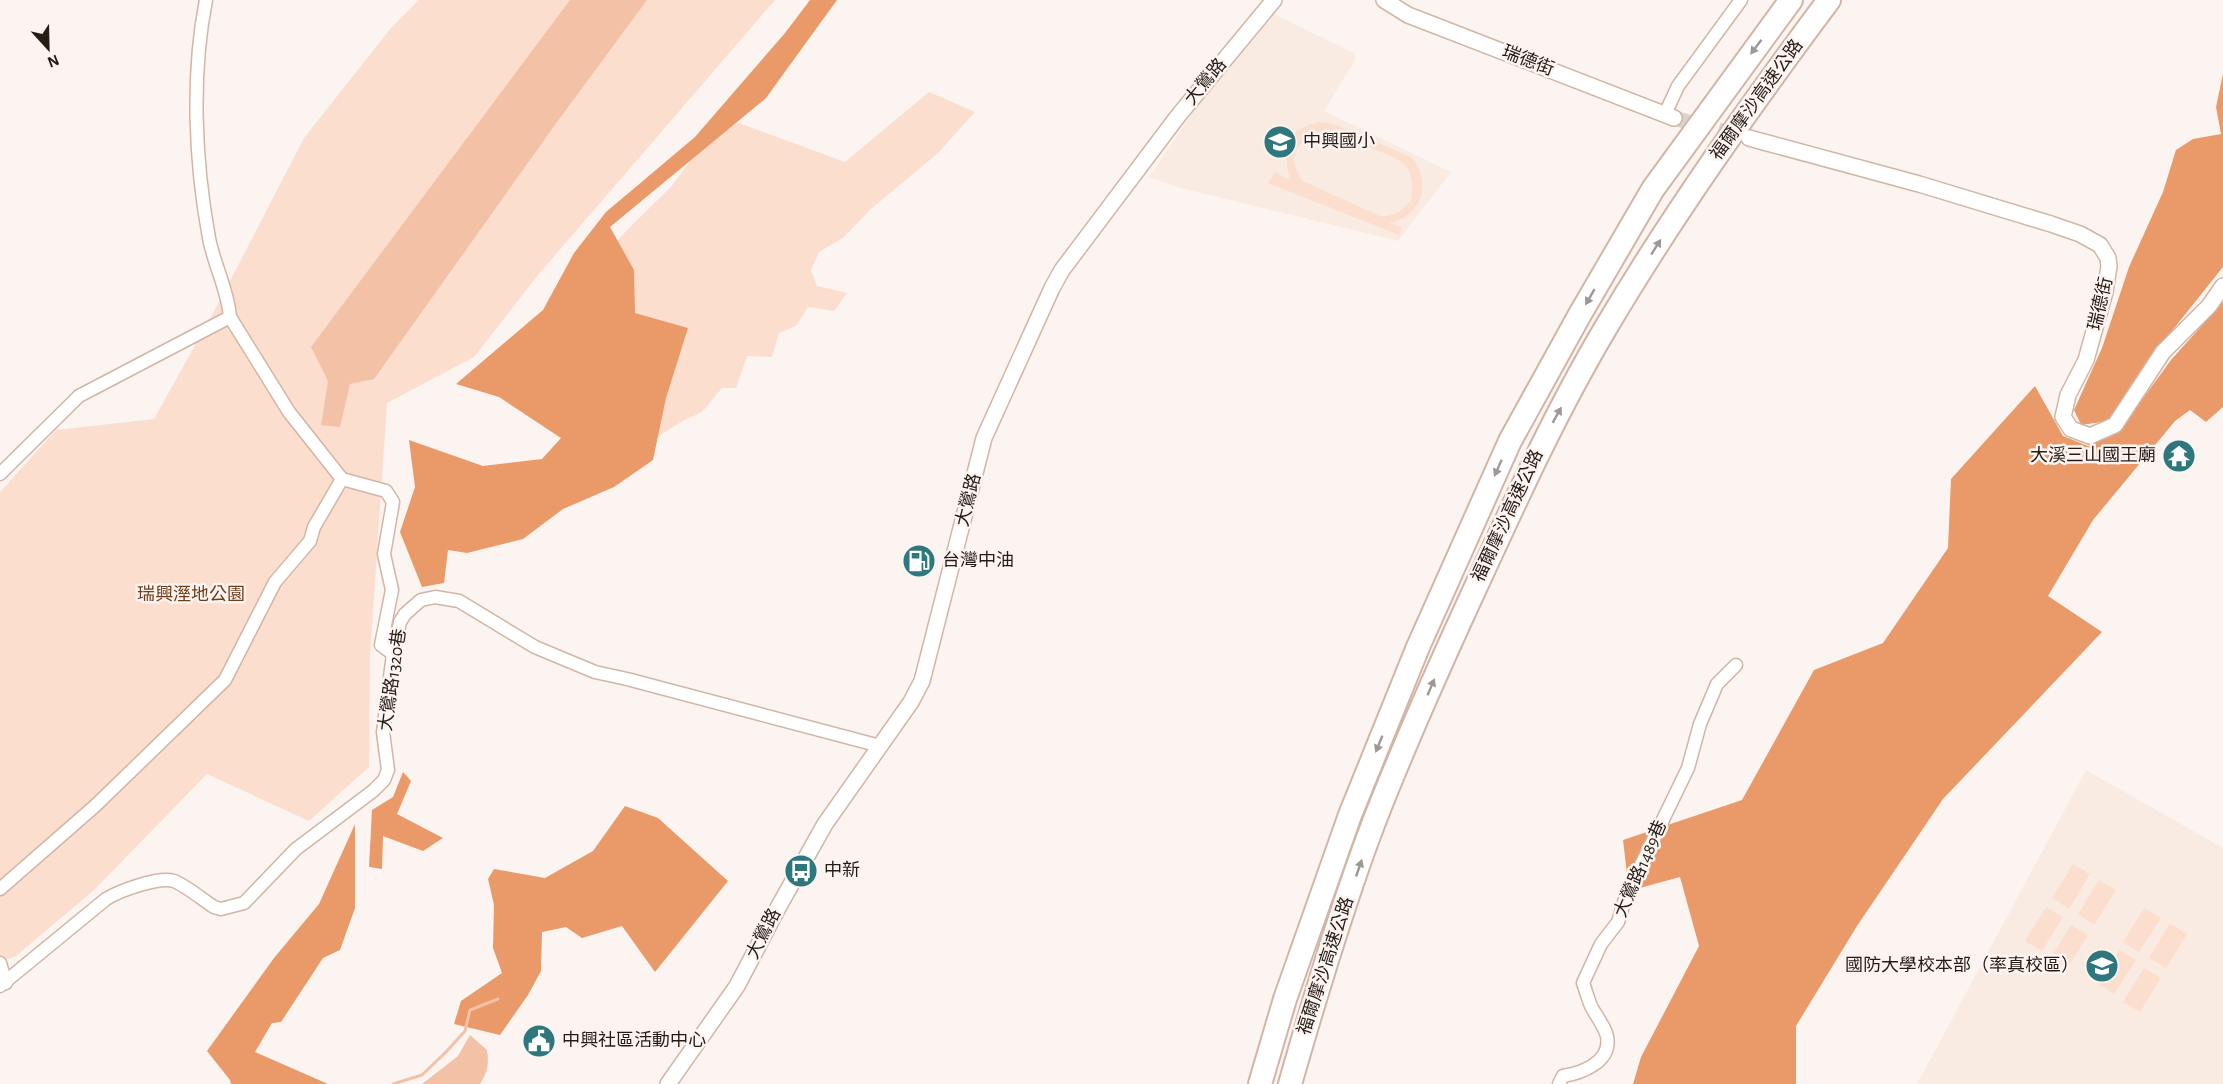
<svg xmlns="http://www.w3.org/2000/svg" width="2223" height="1084" font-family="'Alegreya Sans','Noto Sans TC',sans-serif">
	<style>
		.built { fill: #faebe2 }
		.green { fill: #fbdece; fill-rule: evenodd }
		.forest { fill: #ea9969 }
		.water { fill: #f3c1a5 }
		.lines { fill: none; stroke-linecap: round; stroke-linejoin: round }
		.stream { stroke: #f3c1a5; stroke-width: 3 }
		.tertiary-tunnel { stroke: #dbd3d0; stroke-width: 15; stroke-dasharray: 15 8; stroke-linecap: butt }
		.minor-casing { stroke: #d2b5a5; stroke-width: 15 }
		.tertiary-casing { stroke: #d2b5a5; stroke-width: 18 }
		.motorway-casing { stroke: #d2b5a5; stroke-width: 26 }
		.minor { stroke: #fff; stroke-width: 12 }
		.tertiary { stroke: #fff; stroke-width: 15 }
		.motorway { stroke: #fff; stroke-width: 22 }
		.oneway { fill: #9d9896 }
		.labels { text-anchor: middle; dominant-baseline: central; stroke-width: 5; stroke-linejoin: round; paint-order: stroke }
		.street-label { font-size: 18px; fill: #261b15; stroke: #fbf4f1 }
		.poi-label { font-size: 18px; fill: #261b15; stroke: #fbf4f1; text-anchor: start }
		.park-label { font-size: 18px; fill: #713c1a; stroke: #fbf4f1 }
	</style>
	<rect width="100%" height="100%" fill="#fbf4f1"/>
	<g class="built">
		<path d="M1274,14L1354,53L1355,60L1324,111L1451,172L1398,241L1177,187L1149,177L1219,74Z"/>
		<path d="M2086,770L2223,848V1084H1917Z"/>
	</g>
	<g class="green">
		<path d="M419,0H775L538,275L474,357L387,403L370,656L369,767L309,821L207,774L94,890L16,956L0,962V492L56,430L154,419L218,304L304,138L391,28Z"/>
		<path d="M929,92L975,112L938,153L871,209L843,238L819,252L811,270L817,286L847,293L834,311L808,307L796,326L779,333L772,357L747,356L736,388H722L702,412L681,422L645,445L565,297L630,227L671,187L691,160L714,140L728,119L845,162Z"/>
		<path d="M1319,122L1334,124L1411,157C1433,182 1422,217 1389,223L1402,227L1399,235L1268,183L1275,172L1290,180C1283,148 1283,131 1319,122ZM1329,131C1341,136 1398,157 1404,164C1413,174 1413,188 1411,200C1402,210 1394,217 1380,216L1301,180C1299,174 1295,168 1294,162C1293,143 1314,132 1329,131Z"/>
		<path d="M2073,864L2090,874L2069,909L2052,898Z"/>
		<path d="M2099,880L2116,890L2094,925L2078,914Z"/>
		<path d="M2046,907L2063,917L2042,951L2025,941Z"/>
		<path d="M2144,908L2161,918L2139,952L2123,942Z"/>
		<path d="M2170,923L2187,934L2166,968L2149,958Z"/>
		<path d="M2071,925L2088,935L2067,969L2050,959Z"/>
		<path d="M2119,950L2136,960L2114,994L2098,984Z"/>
		<path d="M2144,968L2161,978L2140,1012L2123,1002Z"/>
	</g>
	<g class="forest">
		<path d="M810,0H837L766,98L610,227L634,270L635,313L688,328L666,398L653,460L614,487L563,509L523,539L467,553L448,550L444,583L422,587L400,532L415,487L409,440L483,466L542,459L561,438L499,397L456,384L543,310L574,253L606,212L695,137L785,33Z"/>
		<path d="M2223,74V267L2143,367L2108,421L2081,425L2074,410L2102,348L2129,267L2163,192L2176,150L2193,139L2221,134L2216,107Z"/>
		<path d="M2223,302V407L2206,422L2190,410L2175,421L2093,520L2048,596L2102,632L1943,799L1857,926L1796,1026V1084H1633L1641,1057L1699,946L1680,877L1629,891L1623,840L1742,800L1814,670L1883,643L1948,548L1951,479L2035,386L2063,436L2088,446L2119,431L2171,360Z"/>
		<path d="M403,772L411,781L397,814L443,838L423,851L383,836L382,869L369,867L372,810L393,797Z"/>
		<path d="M625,806L658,818L728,881L655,972L622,926L582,938L566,927L542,932L541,971L528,995L500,1035L454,1024L461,1001L502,973L493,948L494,905L488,879L494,869L545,878L593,851Z"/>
		<path d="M355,824V908L340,950L323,958L281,1022L272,1023L255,1052L328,1084H231L230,1080L207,1051L274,958L319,904Z"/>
	</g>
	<g class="water">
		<path d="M570,0H647L557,122L374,379L350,384L340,427L321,425L328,381L311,347Z"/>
		<path d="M470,1035L487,1050C489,1063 488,1072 480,1084H422L458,1056Z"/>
	</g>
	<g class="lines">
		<path class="stream" d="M393,1084L422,1075L446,1052L465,1031L470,1010L498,999"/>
		<path class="tertiary-tunnel" d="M1674,118L1740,136"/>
		<defs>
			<g id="minor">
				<path d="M206,0C191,76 195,162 209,238C214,265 228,290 230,317L289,412L342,479L386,491L393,502L384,554L392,590L381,645L393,654"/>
				<path d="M1665,114L1678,86L1741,0"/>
				<path d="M0,474L79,396L230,317"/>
				<path d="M0,889L95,806L225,680L275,582L310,541L314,527L342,479"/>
				<path d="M0,963L6,983"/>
				<path d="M0,986L106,899C119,891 159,876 174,881C185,885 203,900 214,907L221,909L244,903L296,849L373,791L384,780L388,770L383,732L393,654L400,622L405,614L421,600L435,597L459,601L535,647L595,672L627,679L880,746"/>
				<path d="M1559,1084L1563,1076C1582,1073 1612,1062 1607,1036C1604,1025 1596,1016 1591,1006C1588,999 1586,991 1583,983L1601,944L1618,922L1626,896L1688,768L1700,724L1717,684L1736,665"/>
			</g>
			<g id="tertiary">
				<path d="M1384,0L1408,15L1674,118"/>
				<path d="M1749,138L1919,184L2051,224L2080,234L2100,245L2108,258L2109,266L2105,292L2086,360L2068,395L2063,417L2071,429L2090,436L2115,425L2163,352L2209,306L2223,286"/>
				<path d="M668,1084L737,986L779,906L825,824L911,702L922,681L984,438L1052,288L1062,270L1178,116L1274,0"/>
			</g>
			<g id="motorway">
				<path d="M1260,1084L1285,999L1350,815L1418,647L1510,441L1579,316L1653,189L1791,0"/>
				<path d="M1290,1084C1315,997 1342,906 1374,822C1406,740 1442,660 1479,580C1518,495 1557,410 1605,329C1673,214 1750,106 1829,0"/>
			</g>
		</defs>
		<use href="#minor" class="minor-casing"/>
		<use href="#tertiary" class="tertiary-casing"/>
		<use href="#motorway" class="motorway-casing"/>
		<use href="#minor" class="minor"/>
		<use href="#tertiary" class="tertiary"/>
		<use href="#motorway" class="motorway"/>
	</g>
	<defs><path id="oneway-solid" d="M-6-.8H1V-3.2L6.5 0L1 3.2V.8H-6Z" transform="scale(1.5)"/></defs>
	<g class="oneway">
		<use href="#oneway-solid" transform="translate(1756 47) rotate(127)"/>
		<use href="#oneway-solid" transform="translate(1656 247) rotate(-58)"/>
		<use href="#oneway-solid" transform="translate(1590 297) rotate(120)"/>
		<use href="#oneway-solid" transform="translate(1557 415) rotate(-61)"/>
		<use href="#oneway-solid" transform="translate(1498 468) rotate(114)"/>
		<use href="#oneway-solid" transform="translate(1431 687) rotate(-67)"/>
		<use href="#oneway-solid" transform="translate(1379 744) rotate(112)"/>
		<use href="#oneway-solid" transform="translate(1359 868) rotate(-71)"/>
	</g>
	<defs>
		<symbol id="school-disc" viewBox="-11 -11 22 22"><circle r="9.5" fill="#2e777d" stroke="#fbf4f1"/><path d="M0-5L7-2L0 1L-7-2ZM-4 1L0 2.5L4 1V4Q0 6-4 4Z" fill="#fff"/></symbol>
		<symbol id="temple-disc" viewBox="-11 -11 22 22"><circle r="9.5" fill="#2e777d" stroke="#fbf4f1"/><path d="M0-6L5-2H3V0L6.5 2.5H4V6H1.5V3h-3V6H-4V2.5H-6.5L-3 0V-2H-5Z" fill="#fff"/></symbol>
		<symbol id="fuel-disc" viewBox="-11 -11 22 22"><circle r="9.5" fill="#2e777d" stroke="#fbf4f1"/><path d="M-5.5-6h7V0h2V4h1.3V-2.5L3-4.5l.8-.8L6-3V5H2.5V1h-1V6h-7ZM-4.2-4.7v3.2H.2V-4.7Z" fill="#fff"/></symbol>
		<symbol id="bus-disc" viewBox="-11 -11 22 22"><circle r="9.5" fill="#2e777d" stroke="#fbf4f1"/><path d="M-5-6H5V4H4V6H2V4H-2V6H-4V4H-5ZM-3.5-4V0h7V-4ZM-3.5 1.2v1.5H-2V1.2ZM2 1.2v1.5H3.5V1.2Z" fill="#fff"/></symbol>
		<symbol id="university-disc" viewBox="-11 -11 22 22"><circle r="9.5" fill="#2e777d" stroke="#fbf4f1"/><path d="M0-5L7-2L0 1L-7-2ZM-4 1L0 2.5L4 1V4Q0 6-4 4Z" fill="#fff"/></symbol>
		<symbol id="civic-disc" viewBox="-11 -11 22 22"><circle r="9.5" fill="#2e777d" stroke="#fbf4f1"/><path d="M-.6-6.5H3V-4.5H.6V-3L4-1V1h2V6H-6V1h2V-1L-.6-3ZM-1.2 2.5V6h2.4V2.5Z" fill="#fff"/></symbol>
	</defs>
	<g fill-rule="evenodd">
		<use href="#school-disc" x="1261" y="123" width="38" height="38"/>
		<use href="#temple-disc" x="2160" y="437" width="38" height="38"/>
		<use href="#fuel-disc" x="900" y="542" width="38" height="38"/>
		<use href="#bus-disc" x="782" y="852" width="38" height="38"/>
		<use href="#university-disc" x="2083" y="947" width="38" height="38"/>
		<use href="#civic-disc" x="520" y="1022" width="38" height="38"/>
	</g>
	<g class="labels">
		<g class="street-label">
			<text transform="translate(1528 61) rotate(21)">瑞德街</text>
			<text transform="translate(1206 82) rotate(-50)">大鶯路</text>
			<text transform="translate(1757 100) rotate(-54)">福爾摩沙高速公路</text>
			<text transform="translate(2101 304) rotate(-77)">瑞德街</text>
			<text transform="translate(969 500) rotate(-76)">大鶯路</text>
			<text transform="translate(1508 516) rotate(-65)">福爾摩沙高速公路</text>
			<text transform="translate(393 680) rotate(-82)">大鶯路1320巷</text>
			<text transform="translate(1641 869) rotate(-66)">大鶯路1489巷</text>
			<text transform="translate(764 934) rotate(-63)">大鶯路</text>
			<text transform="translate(1326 966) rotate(-72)">福爾摩沙高速公路</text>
		</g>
		<g class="poi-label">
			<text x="1303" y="142">中興國小</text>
			<text x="2156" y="456" text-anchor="end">大溪三山國王廟</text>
			<text x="942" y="561">台灣中油</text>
			<text x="824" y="871">中新</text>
			<text x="2079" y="966" text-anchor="end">國防大學校本部（率真校區）</text>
			<text x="562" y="1041">中興社區活動中心</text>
		</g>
		<g class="park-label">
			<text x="191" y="595">瑞興溼地公園</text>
		</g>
	</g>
	<g transform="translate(48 48) rotate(158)" stroke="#fbf4f1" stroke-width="4.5" paint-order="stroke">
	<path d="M0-4.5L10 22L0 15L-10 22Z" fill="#261b15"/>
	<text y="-9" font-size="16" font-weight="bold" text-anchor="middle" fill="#261b15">N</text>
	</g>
</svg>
